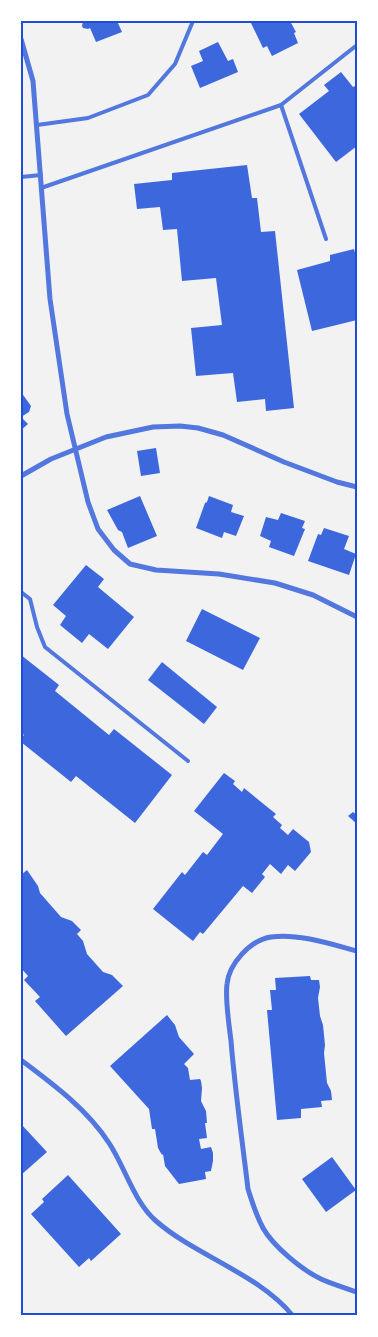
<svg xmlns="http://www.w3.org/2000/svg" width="378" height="1337" font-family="Figtree,sans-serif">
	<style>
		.building { fill: #3d67dc }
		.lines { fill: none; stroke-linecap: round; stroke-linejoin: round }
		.service { stroke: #5277de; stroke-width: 4 }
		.minor { stroke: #5277de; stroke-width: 5 }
		.neatline { fill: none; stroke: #1d4ed8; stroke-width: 2 }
	</style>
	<rect width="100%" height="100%" fill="#f2f2f2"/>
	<g class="building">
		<path d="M83,21H117L122,32L96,42L90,28L88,29L83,28L82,26Z"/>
		<path d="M250,21H290L296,32L294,33L298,43L272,56L267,46L263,48Z"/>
		<path d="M218,42L228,61L233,59L238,72L200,88L191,66L203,61L199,51Z"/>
		<path d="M341,72L353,87L357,85V146L336,162L299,114L329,91L324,85Z"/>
		<path d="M247,165L252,198H257L261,232L275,231L294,408L266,411L265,399L237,402L233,373L196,376L191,328L222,325L216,278L182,281L177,229L163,230L160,207L137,209L134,184L172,180V173Z"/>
		<path d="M354,249L357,260V320L312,331L297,270L330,261V255Z"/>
		<path d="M21,392L31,406L29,412L21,417Z"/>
		<path d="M21,417L28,424L21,430Z"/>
		<path d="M156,448L160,473L141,476L137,451Z"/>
		<path d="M140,496L157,536L128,548L122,532L118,530L107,510Z"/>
		<path d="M209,496L233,505L231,512L244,516L236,536L224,532L222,538L196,528L205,503L207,502Z"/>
		<path d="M281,513L305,521L302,528L305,529L294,556L269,547L271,541L260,536L266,517L278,520Z"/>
		<path d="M324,528L349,536L344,549L356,554L349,575L308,561L318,534L321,535Z"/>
		<path d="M86,565L104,579L98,587L134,617L108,649L89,634L82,643L60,625L66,616L53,605Z"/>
		<path d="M202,609L260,638L243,670L186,641Z"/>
		<path d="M21,655L59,685L55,691L109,735L114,729L172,775L135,823L76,776L71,782L21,742V738L24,735L21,732Z"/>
		<path d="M162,662L217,707L204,724L148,680Z"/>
		<path d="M224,773L235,781L233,784L242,792L244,788L276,814L273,817L282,825L280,828L288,835L293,829L309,842L311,852L295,871L288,865L281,874L270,864L262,874L265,877L252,893L243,886L203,934L200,932L193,941L153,909L182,872L185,875L203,852L207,855L223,834L194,811Z"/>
		<path d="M353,812L357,815V824L348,816Z"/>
		<path d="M27,870L38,886L40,893L61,917L72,921L81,930L77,934L83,941L87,954L103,972L112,975L123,986L66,1036L35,1001L40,997L24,980L28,976L21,968V875Z"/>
		<path d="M310,976L311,980H319L320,987L318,998L320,1016L323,1025L325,1045L324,1053L327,1083L331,1091L332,1100L321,1101L322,1107L301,1109V1118L277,1120L267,1010H272L270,990H276L275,978Z"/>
		<path d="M167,1015L175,1025L179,1037L194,1054L184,1064L188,1068L190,1080L200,1079L201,1081L202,1088L201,1101L206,1111L207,1123H205L207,1138L199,1139L201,1149L211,1147L213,1153V1161L211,1171L205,1172L206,1179L179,1184L165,1166L163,1154L162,1155L158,1148L155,1129H152L149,1109L110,1066Z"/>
		<path d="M21,1124L47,1152L21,1175Z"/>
		<path d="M332,1157L356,1190L326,1212L302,1179Z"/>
		<path d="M68,1175L121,1234L91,1261L89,1258L79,1267L31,1214L44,1202L42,1199Z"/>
	</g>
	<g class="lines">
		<g class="service">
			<path d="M281,105L357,45"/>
			<path d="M37,125L88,118L148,95L175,64L193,21"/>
			<path d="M21,177L41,175"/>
			<path d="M41,188L281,105L326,239"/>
			<path d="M21,592L30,599L37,627L45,647L188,761"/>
		</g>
		<g class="minor">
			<path d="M21,39L33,81L50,299L67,414L88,502L98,529L114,550L130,564L156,570L219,574L275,583L313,595L357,617"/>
			<path d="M21,476L51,459L106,437L153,427L180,426L198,428L223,435L284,462L337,482L357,487"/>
			<path d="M357,951C331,944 298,933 271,937C250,940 229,964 227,984C225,1000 229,1024 231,1041C235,1090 242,1139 248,1189C252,1202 256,1215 263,1228C273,1246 302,1270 321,1279C332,1284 345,1288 357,1292"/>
			<path d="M21,1060C53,1084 87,1109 109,1143C125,1167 134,1202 156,1221C196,1256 259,1274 293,1316"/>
		</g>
	</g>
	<rect width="378" height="1337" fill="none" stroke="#ffffff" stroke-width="45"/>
	<rect x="22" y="22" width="334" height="1292" class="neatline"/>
</svg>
